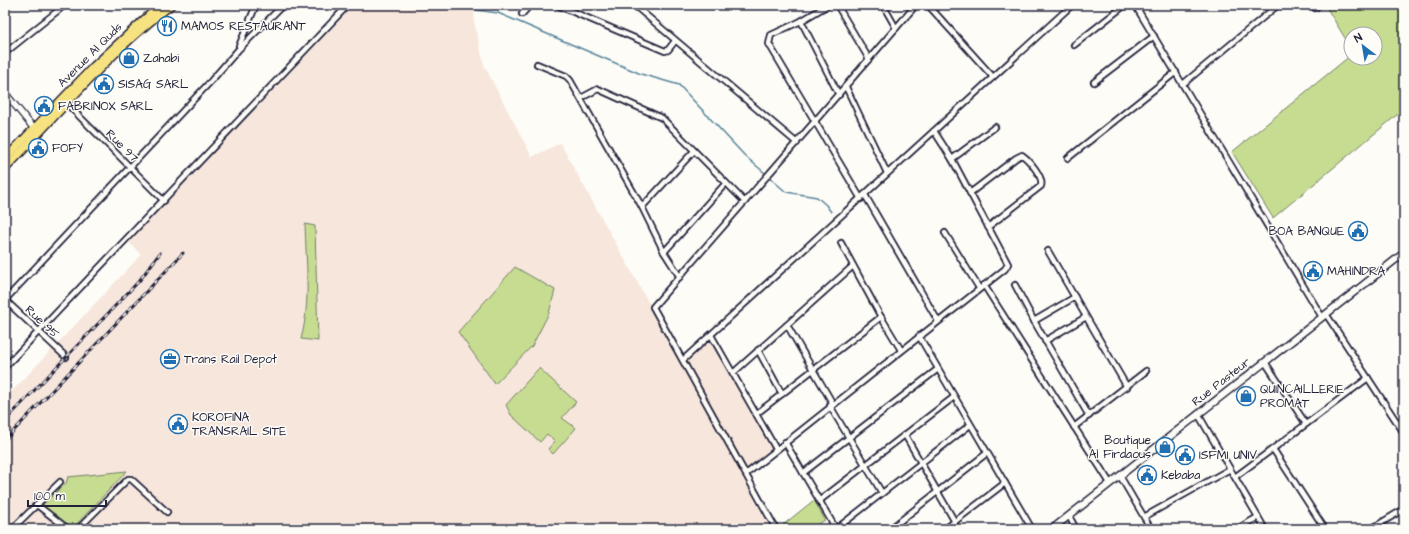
<svg xmlns="http://www.w3.org/2000/svg" width="1409" height="534" font-family="'Architects Daughter',sans-serif">
	<style>
		.built { fill: #f7e6dc }
		.green { fill: #c6dc91; stroke: #747f66 }
		.lines { fill: none; stroke-linecap: round; stroke-linejoin: round }
		.stream { stroke: #57849a; stroke-width: 1.5 }
		.minor-casing { stroke: #22223b; stroke-width: 8 }
		.tertiary-casing { stroke: #22223b; stroke-width: 8 }
		.secondary-casing { stroke: #22223b; stroke-width: 9 }
		.primary-casing { stroke: #22223b; stroke-width: 10 }
		.minor { stroke: #fdfcf7; stroke-width: 4.5 }
		.tertiary { stroke: #fdfcf7; stroke-width: 5.5 }
		.secondary { stroke: #fdfcf7; stroke-width: 6 }
		.primary { stroke: #f7e281; stroke-width: 7 }
		.rail-casing { stroke: #22223b; stroke-width: 3 }
		.rail { stroke: #fdfcf7; stroke-width: 1.5; stroke-dasharray: 4.5; stroke-linecap: butt }
		.labels { text-anchor: middle; dominant-baseline: central; stroke-width: 3; stroke-linejoin: round; paint-order: stroke }
		.poi-label { font-size: 12px; fill: #22223b; stroke: #fdfcf7; text-anchor: start }
		.street-label { font-size: 12px; fill: #22223b; stroke: #fdfcf7 }
	</style>
	<rect width="100%" height="100%" fill="#fdfcf7"/>
	<filter id="ink" filterUnits="userSpaceOnUse"><feTurbulence type="fractalNoise" baseFrequency=".025" numOctaves="2"/><feDisplacementMap in="SourceGraphic" scale="8" xChannelSelector="R" yChannelSelector="G"/><feConvolveMatrix kernelMatrix="1 2 1 2 8 2 1 2 1" color-interpolation-filters="sRGB"/></filter>
	<g filter="url(#ink)">
		<path class="built" d="M354,5H475L474,22L484,65L532,157L560,143L681,361L710,333L776,451L743,478L771,529H7L5,527V399L141,255L129,242Z"/>
		<g class="green">
			<path d="M1325,5H1404V112L1403,110L1273,218L1232,152L1351,55V58H1375V34H1351V48Z"/>
			<path d="M305,224L315,226L318,341L301,339C311,302 306,262 305,224Z"/>
			<path d="M515,267L555,290L549,313L532,346L495,384L458,332Z"/>
			<path d="M539,368L576,402L562,418L576,428L553,454L548,449L555,441L547,434L540,442L511,415L506,405Z"/>
			<path d="M127,471L72,529L42,505L66,483L68,477Z"/>
			<path d="M814,500L825,520L810,529H785L783,525Z"/>
		</g>
		<g class="lines">
			<g class="stream">
				<path d="M463,5L476,10L498,13L641,74L679,85L745,156L766,174"/>
				<path d="M769,177L786,192L817,197L826,205L831,212"/>
			</g>
			<defs>
				<g id="minor">
					<path d="M557,5L665,51L668,50L675,41"/>
					<path d="M634,5L797,143"/>
					<path d="M828,5L801,21L771,35L769,44L861,199"/>
					<path d="M837,5L869,59"/>
					<path d="M883,5L896,28"/>
					<path d="M928,5L993,77"/>
					<path d="M1135,5L1322,317"/>
					<path d="M1313,5L1315,8L1319,5"/>
					<path d="M522,14L530,5"/>
					<path d="M801,21L839,95"/>
					<path d="M1074,45L1125,5"/>
					<path d="M239,46L256,5"/>
					<path d="M5,53L65,5"/>
					<path d="M537,64L566,76L570,80L642,207"/>
					<path d="M1094,82L1154,36"/>
					<path d="M1183,84L1278,5"/>
					<path d="M846,87L887,173"/>
					<path d="M581,98L598,89L662,118L745,202"/>
					<path d="M67,104L164,201"/>
					<path d="M1068,158L1176,72"/>
					<path d="M952,159L995,127"/>
					<path d="M970,193L1016,158L1022,155C1029,160 1044,177 1041,186L988,227"/>
					<path d="M865,195L938,321"/>
					<path d="M945,233L979,288"/>
					<path d="M841,243L881,317L901,350"/>
					<path d="M1048,251L1127,387"/>
					<path d="M664,252L642,207L694,151"/>
					<path d="M680,277L664,252L726,183"/>
					<path d="M984,285L1110,483"/>
					<path d="M1015,285L1034,321L1089,416"/>
					<path d="M5,300L211,81L238,50L283,5"/>
					<path d="M5,300L66,357"/>
					<path d="M1326,314L1404,433"/>
					<path d="M1034,321L1075,297"/>
					<path d="M787,325L833,404"/>
					<path d="M711,335L776,449"/>
					<path d="M919,336L1032,529"/>
					<path d="M1045,341L1086,317"/>
					<path d="M758,350L782,394"/>
					<path d="M683,360L1072,5"/>
					<path d="M1265,362L1306,424"/>
					<path d="M5,367L348,5"/>
					<path d="M733,373L853,266"/>
					<path d="M830,406L882,493"/>
					<path d="M756,414L881,317"/>
					<path d="M1198,414L1265,529"/>
					<path d="M1074,427L1146,371"/>
					<path d="M905,435L955,522"/>
					<path d="M785,442L836,529"/>
					<path d="M1273,449L1325,529"/>
					<path d="M803,473L938,369"/>
					<path d="M746,474L1005,269L1008,264L952,159L934,131"/>
					<path d="M1120,476L1151,529"/>
					<path d="M1235,477L1368,378"/>
					<path d="M819,501L954,397"/>
					<path d="M37,505L68,529"/>
					<path d="M1069,516L1076,529"/>
					<path d="M1144,517L1230,469"/>
					<path d="M12,529L60,482"/>
					<path d="M78,529L128,479H131L167,512"/>
					<path d="M776,529L653,307L916,5"/>
					<path d="M836,529L970,425"/>
					<path d="M890,529L987,453"/>
					<path d="M945,529L1005,483"/>
					<path d="M1237,529L1258,517"/>
					<path d="M1371,529L1404,509"/>
				</g>
				<path id="tertiary" d="M5,93L36,131"/>
				<path id="secondary" d="M1052,529L1404,253"/>
				<g id="primary">
					<path d="M5,159L94,66L160,5"/>
					<path d="M5,169C58,114 109,52 171,5"/>
				</g>
			</defs>
			<use href="#minor" class="minor-casing"/>
			<use href="#tertiary" class="tertiary-casing"/>
			<use href="#secondary" class="secondary-casing"/>
			<use href="#primary" class="primary-casing"/>
			<use href="#minor" class="minor"/>
			<use href="#tertiary" class="tertiary"/>
			<use href="#secondary" class="secondary"/>
			<use href="#primary" class="primary"/>
			<defs>
				<g id="rail">
					<path d="M5,421L139,281L160,253"/>
					<path d="M5,440L183,253"/>
				</g>
			</defs>
			<use href="#rail" class="rail-casing"/>
			<use href="#rail" class="rail"/>
		</g>
	</g>
	<defs>
		<symbol id="restaurant-ring" viewBox="-11 -11 22 22"><circle r="9.5" fill="#fdfcf7" stroke="#1f6fb2" stroke-width="1.5"/><path d="M-5-6h1v4h1v-4h1v4h1v-4h1v5L-1.5 .5V6h-2V.5L-5-1ZM5-6V6H3V1.5H1.5Q1.5-4 5-6Z" fill="#1f6fb2"/></symbol>
		<symbol id="shop-ring" viewBox="-11 -11 22 22"><circle r="9.5" fill="#fdfcf7" stroke="#1f6fb2" stroke-width="1.5"/><path d="M-5-2.5h2.3a2.7 3.5 0 0 1 5.4 0H5L5.5 6h-11ZM-1.5-2.5h3a1.5 2.3 0 0 0-3 0Z" fill="#1f6fb2"/></symbol>
		<symbol id="civic-ring" viewBox="-11 -11 22 22"><circle r="9.5" fill="#fdfcf7" stroke="#1f6fb2" stroke-width="1.5"/><path d="M-.6-6.5H3V-4.5H.6V-3L4-1V1h2V6H-6V1h2V-1L-.6-3ZM-1.2 2.5V6h2.4V2.5Z" fill="#1f6fb2"/></symbol>
		<symbol id="office-ring" viewBox="-11 -11 22 22"><circle r="9.5" fill="#fdfcf7" stroke="#1f6fb2" stroke-width="1.5"/><path d="M-6-3h4V-5.5h4V-3h4V5H-6ZM-1-4.5V-3h2v-1.5ZM-6 0V1H6V0Z" fill="#1f6fb2"/></symbol>
	</defs>
	<g fill-rule="evenodd">
		<use href="#restaurant-ring" x="156" y="15" width="22" height="22"/>
		<use href="#shop-ring" x="118" y="47" width="22" height="22"/>
		<use href="#civic-ring" x="93" y="73" width="22" height="22"/>
		<use href="#civic-ring" x="33" y="95" width="22" height="22"/>
		<use href="#civic-ring" x="27" y="137" width="22" height="22"/>
		<use href="#civic-ring" x="1347" y="220" width="22" height="22"/>
		<use href="#civic-ring" x="1302" y="260" width="22" height="22"/>
		<use href="#office-ring" x="159" y="348" width="22" height="22"/>
		<use href="#shop-ring" x="1235" y="385" width="22" height="22"/>
		<use href="#civic-ring" x="167" y="413" width="22" height="22"/>
		<use href="#shop-ring" x="1154" y="436" width="22" height="22"/>
		<use href="#civic-ring" x="1174" y="444" width="22" height="22"/>
		<use href="#civic-ring" x="1136" y="464" width="22" height="22"/>
	</g>
	<g class="labels">
		<g class="poi-label">
			<text x="181" y="26">MAMOS RESTAURANT</text>
			<text x="143" y="58">Zahabi</text>
			<text x="118" y="84">SISAG SARL</text>
			<text x="58" y="106">FABRINOX SARL</text>
			<text x="52" y="148">FOFY</text>
			<text x="1344" y="231" text-anchor="end">BOA BANQUE</text>
			<text x="1327" y="271">MAHINDRA</text>
			<text x="184" y="359">Trans Rail Depot</text>
			<text x="1260" y="389">QUINCAILLERIE<tspan x="1260" dy="14">PROMAT</tspan></text>
			<text x="192" y="417">KOROFINA<tspan x="192" dy="14">TRANSRAIL SITE</tspan></text>
			<text x="1151" y="440" text-anchor="end">Boutique<tspan x="1151" dy="14">Al Firdaous</tspan></text>
			<text x="1199" y="455">ISFMI UNIV</text>
			<text x="1161" y="475">Kebaba</text>
		</g>
		<g class="street-label">
			<text transform="translate(90 55) rotate(-45)">Avenue Al Quds</text>
			<text transform="translate(122 146) rotate(45)">Rue 97</text>
			<text transform="translate(42 322) rotate(43)">Rue 95</text>
			<text transform="translate(1221 382) rotate(-38)">Rue Pasteur</text>
		</g>
	</g>
	<rect width="1409" height="534" fill="none" stroke="#fdfcf7" stroke-width="20"/>
	<rect x="10" y="10" width="1389" height="514" fill="none" stroke="#22223b" stroke-width="1.5" filter="url(#ink)"/>
	<g transform="translate(1363 46) rotate(329)"><circle r="19" fill="#fdfcf7" stroke="#a5a5ac"/>
	<path d="M0-3L7 15L0 10L-7 15Z" fill="#1f6fb2"/>
	<text y="-6" font-size="11" font-weight="bold" text-anchor="middle" fill="#22223b">N</text>
	</g>
	<path d="M28 500v6h78v-6" fill="none" stroke="#22223b" stroke-width="2"/>
	<text x="34" y="500" font-size="12" fill="#22223b" stroke="#fdfcf7" stroke-width="3" paint-order="stroke">100 m</text>
</svg>
